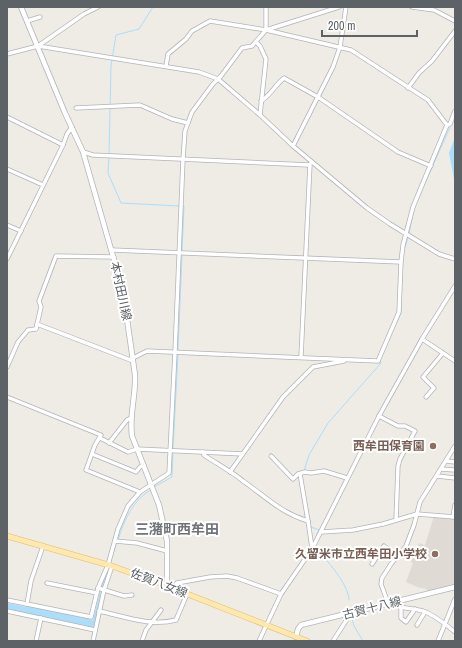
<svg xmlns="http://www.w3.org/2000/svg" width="462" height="648" font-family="'Archivo Narrow','Noto Sans JP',sans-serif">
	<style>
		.education { fill: #dfdbd4 }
		.water { fill: #aadefb }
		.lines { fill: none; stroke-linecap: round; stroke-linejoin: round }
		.stream { stroke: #aadefb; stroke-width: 1 }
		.minor-casing { stroke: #b1b4b8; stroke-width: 5 }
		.secondary-casing { stroke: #b2b6ba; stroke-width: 6 }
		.primary-casing { stroke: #ebba63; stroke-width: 6 }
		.minor { stroke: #fff; stroke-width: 3.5 }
		.secondary { stroke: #fff; stroke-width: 4.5 }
		.primary { stroke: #fce9af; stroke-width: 5 }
		.education-dot { fill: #8d6e63; stroke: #fff; stroke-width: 1.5 }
		.labels { text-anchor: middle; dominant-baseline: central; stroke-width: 4; stroke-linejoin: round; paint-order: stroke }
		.street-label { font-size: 12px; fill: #5d6266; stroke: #fff }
		.education-label { font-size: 12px; font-weight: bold; fill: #785e54; stroke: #fff; text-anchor: end }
		.quarter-label { font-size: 14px; font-weight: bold; fill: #6f7478; stroke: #fff }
	</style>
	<rect width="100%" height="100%" fill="#efece6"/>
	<path class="education" d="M434,516L455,518V586L426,593L427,589L417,587L406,582L413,563L411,562L419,543L425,545Z"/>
	<g class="water">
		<path d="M455,137V184L449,153Z"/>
		<path d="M116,543H117L101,591L94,628L7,609V603L27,607L29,606L93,620L101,588Z"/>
	</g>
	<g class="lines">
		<g class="stream">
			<path d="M109,154L111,66L116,35L139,29L153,7"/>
			<path d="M109,157L108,173L121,203L179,206"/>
			<path d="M414,208L451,125"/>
			<path d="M409,234L413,213"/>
			<path d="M182,251L184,206H182"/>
			<path d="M404,251L408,237"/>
			<path d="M396,324L401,313V302"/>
			<path d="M178,351L182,254"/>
			<path d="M173,449L178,354"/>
			<path d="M304,471L309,455L328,423L381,363L380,359"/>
			<path d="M154,487L172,477L173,452"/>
			<path d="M305,494L311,527L319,530L317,534"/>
			<path d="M118,540C124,520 133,500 152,489"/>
			<path d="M316,548C326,560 349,584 349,600"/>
			<path d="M351,615L354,626L363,641"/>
		</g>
		<defs>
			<g id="minor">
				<path d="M266,7V30"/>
				<path d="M412,7L434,10L455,21"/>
				<path d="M27,21L40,17"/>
				<path d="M256,42L260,46L266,59L260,115"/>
				<path d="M38,46L199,72L218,79L260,115L293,146L367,208L390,224L439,254L455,259"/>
				<path d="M7,54L38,46L84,14L98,7"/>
				<path d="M166,66L168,54L186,39L192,31L210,21L266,30L351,50L428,100L447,125"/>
				<path d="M408,88L419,73L432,61L455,31"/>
				<path d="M261,101C271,95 275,85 284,78L318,97L398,152L431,166"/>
				<path d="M76,108L140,105L172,119L188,123"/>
				<path d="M7,117L63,145"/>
				<path d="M293,146L333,67L340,47L346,7"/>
				<path d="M83,152L93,155L309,165"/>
				<path d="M7,169L43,185"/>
				<path d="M7,225L21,231"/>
				<path d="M112,250L401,262"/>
				<path d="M7,259L63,145L67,134L72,127"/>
				<path d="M37,324L133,361"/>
				<path d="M422,339L455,361"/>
				<path d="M301,357L310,164"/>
				<path d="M133,358L147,351L378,361L399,312L401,262L403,245L413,207L447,125L450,124L455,111"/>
				<path d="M7,367L18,342L28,330L36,329L41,307L39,301L56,256L114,257"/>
				<path d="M7,397L101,435L95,445L86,470L140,492"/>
				<path d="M426,397L434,388L423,377L443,353"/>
				<path d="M379,416L398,426H405L415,431L400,459L398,466L396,520"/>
				<path d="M100,438L128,452L137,449L243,454"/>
				<path d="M109,443L127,420L131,418"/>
				<path d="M203,452L204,455C217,464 231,471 243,481C266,497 281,513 308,521L312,548"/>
				<path d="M92,454L136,472L140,467L144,465"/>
				<path d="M271,456L293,479L298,474L305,472L311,473L324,471L347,478"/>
				<path d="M446,461L455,462"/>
				<path d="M441,469L455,470"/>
				<path d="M230,472L283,397L313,367L344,361"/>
				<path d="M300,474L308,521"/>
				<path d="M437,476L455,478"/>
				<path d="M453,517L455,505"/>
				<path d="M321,532L353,530L383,524L417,514L455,517"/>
				<path d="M115,541L137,543L167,551"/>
				<path d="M372,564L384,546L398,556"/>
				<path d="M47,583L97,593"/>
				<path d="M98,588L124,596L132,595"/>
				<path d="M173,589L177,583L210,577L227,576L237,578L281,594"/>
				<path d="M7,600L91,617L98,588L108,565L118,529L128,506L140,492L169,473L175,352L183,159L185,131L192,112L213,84L221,76L242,48L252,46L266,30L339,7"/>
				<path d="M388,603L381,584L382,578L391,564L406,546L414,525L420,502L455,446"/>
				<path d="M390,603C400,609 412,608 423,611C435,615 445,624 455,632"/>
				<path d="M27,604L31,581L43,546"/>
				<path d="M401,607V618L406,622L415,609"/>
				<path d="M7,611L95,630"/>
				<path d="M99,611C123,616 151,627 176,620L187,594"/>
				<path d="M417,625L425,612"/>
				<path d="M36,641L41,618"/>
				<path d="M93,641L104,590L112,566"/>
				<path d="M142,641L146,630L161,610"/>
				<path d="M259,641L281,594L312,549L379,416L422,339L455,286"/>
				<path d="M333,641L351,613"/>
				<path d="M438,641L455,599"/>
			</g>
			<g id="secondary">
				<path d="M21,7L65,113L83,152L123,291L135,375C136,396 129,415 132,436L159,505L167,541V586"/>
				<path d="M296,637L298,629L301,625L455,587"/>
			</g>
			<path id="primary" d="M7,536L112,566L167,586L307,641"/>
		</defs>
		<use href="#minor" class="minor-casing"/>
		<use href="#secondary" class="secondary-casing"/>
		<use href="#primary" class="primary-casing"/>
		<use href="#minor" class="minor"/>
		<use href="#secondary" class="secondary"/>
		<use href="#primary" class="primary"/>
	</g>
	<g class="education-dot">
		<circle cx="433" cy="446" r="4"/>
		<circle cx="435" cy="554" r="4"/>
	</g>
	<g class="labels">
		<g class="street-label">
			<text transform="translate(121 291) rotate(78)">本村田川線</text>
			<text transform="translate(159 583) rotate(21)">佐賀八女線</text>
			<text transform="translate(372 608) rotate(-14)">古賀十八線</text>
		</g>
		<g class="education-label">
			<text x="425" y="446">西牟田保育園</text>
			<text x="427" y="554">久留米市立西牟田小学校</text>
		</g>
		<g class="quarter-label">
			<text x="177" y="529">三潴町西牟田</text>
		</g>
	</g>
	<rect width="462" height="648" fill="none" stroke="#5d6266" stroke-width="16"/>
	<path d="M322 30v6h95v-6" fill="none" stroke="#5d6266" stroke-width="2"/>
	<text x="328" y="30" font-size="12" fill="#5d6266" stroke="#ffffff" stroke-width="3" paint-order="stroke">200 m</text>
</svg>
